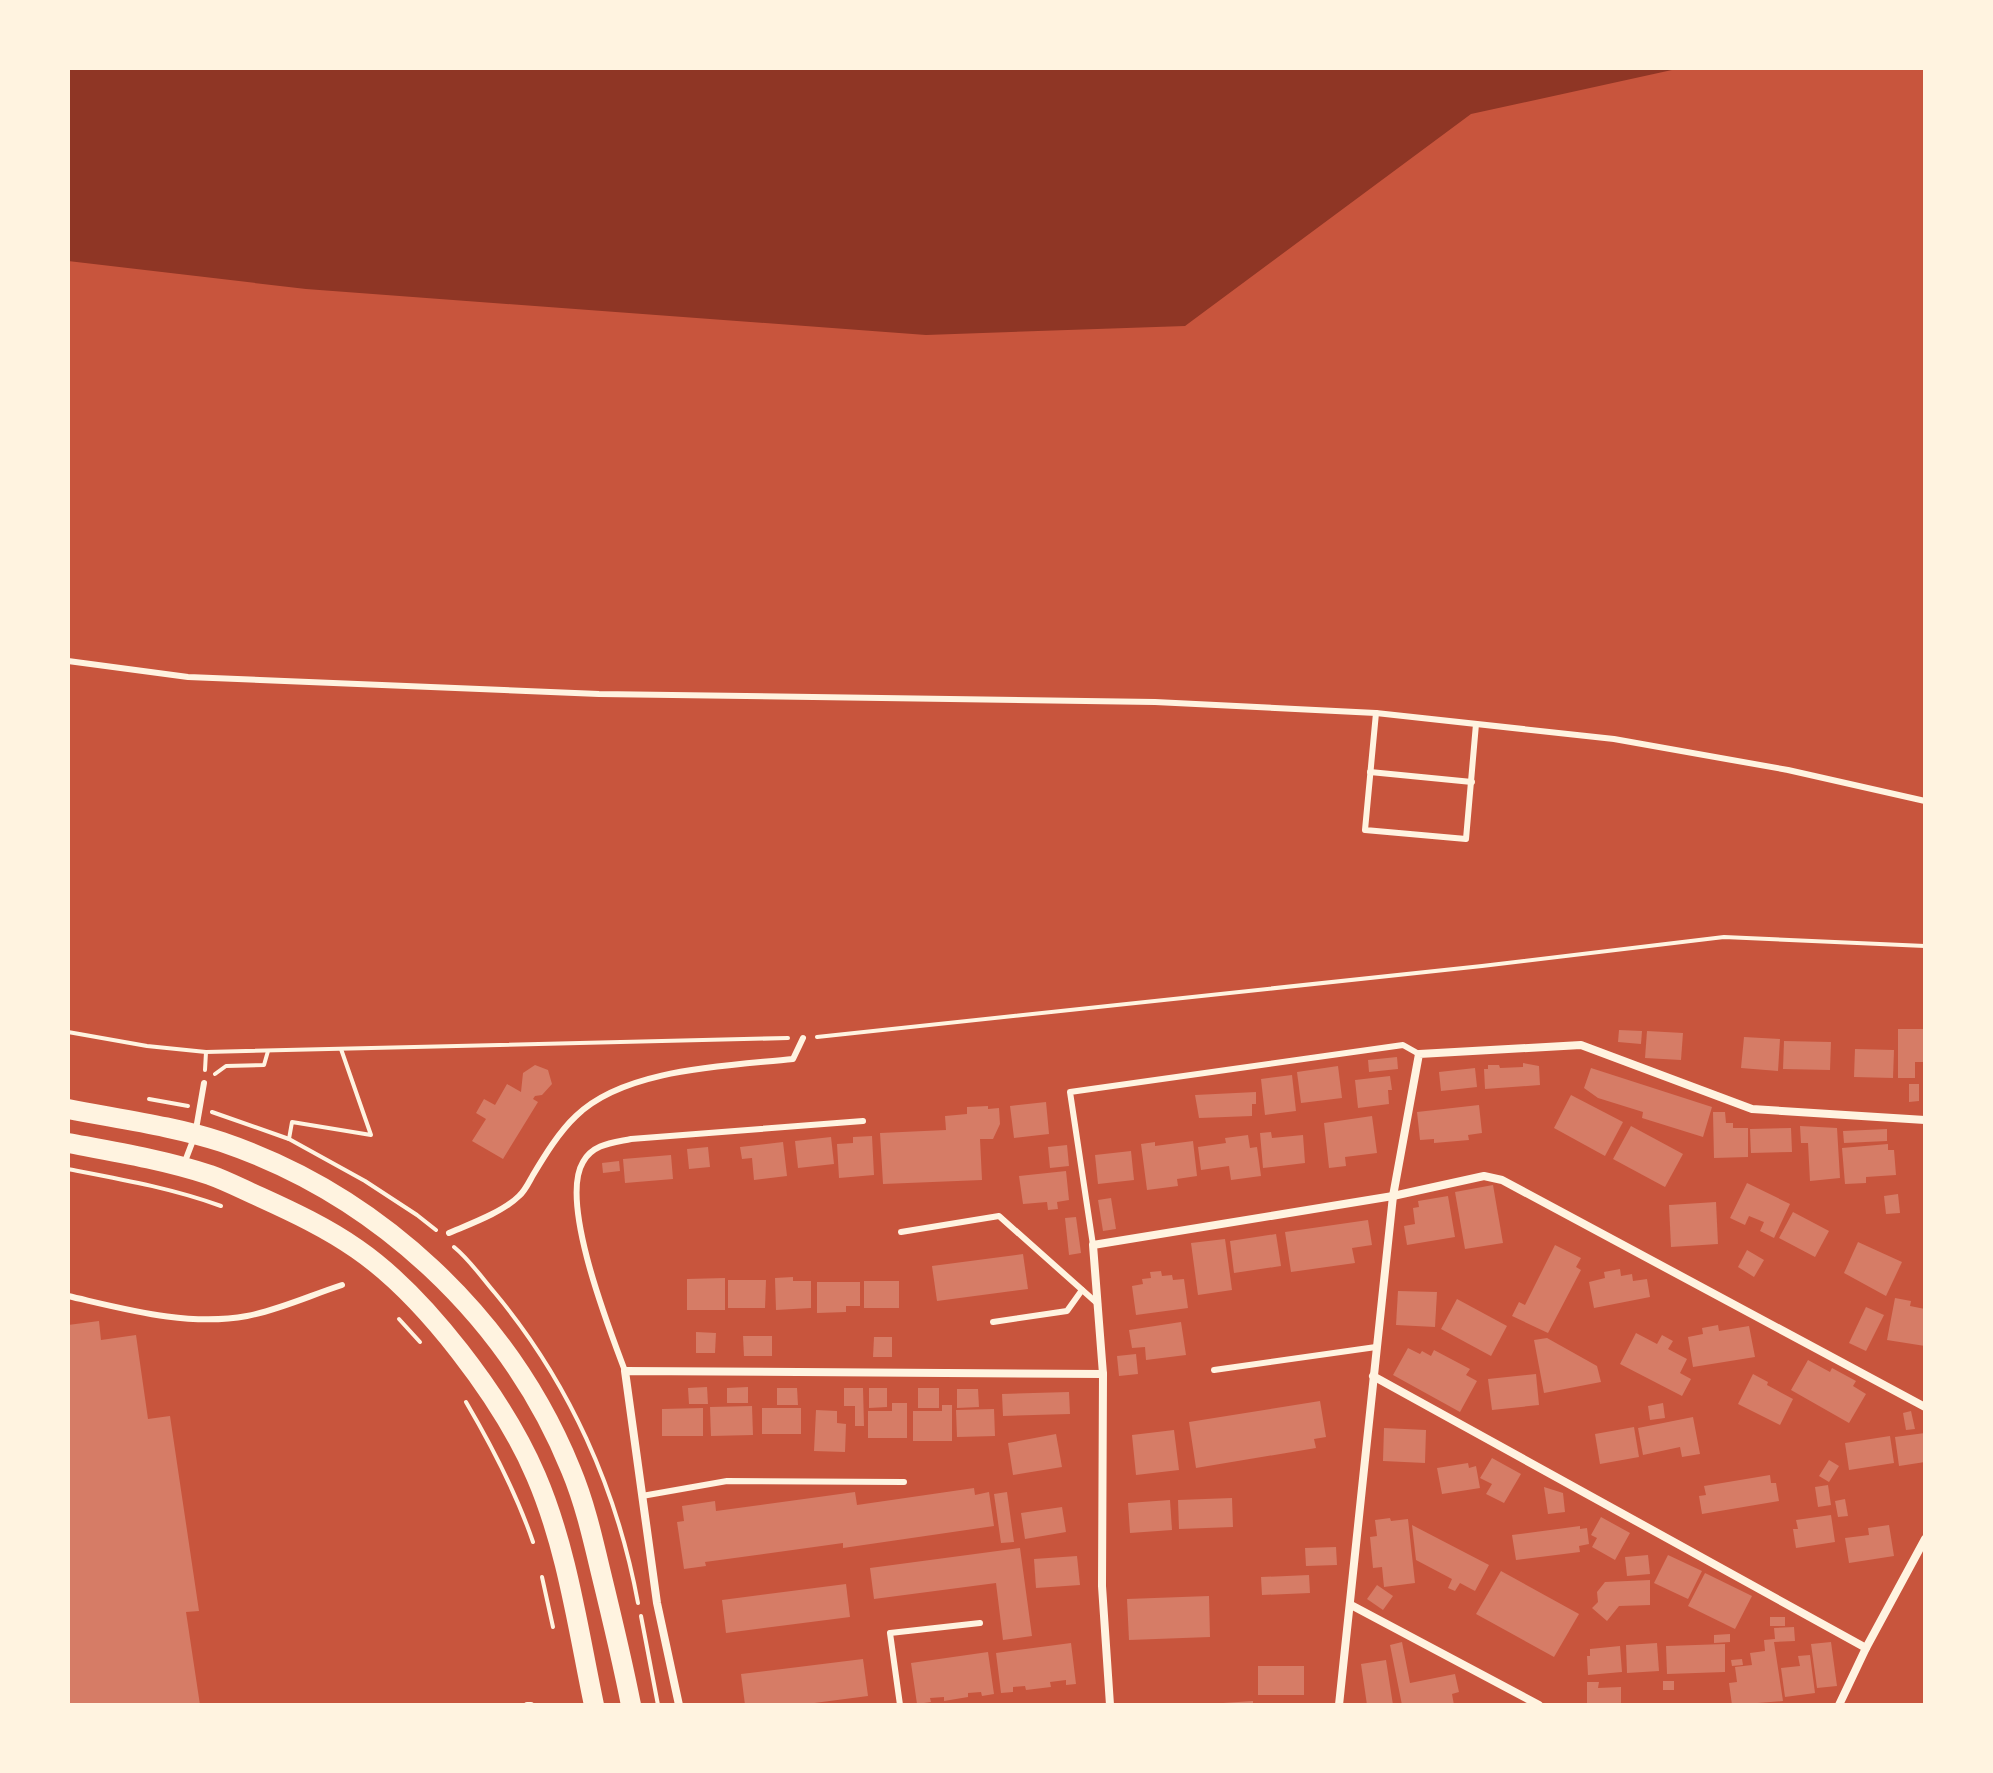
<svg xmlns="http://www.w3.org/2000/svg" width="1993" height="1773" font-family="'Titillium Web',sans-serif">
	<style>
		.water { fill: #8f3625 }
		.building { fill: #d67c66 }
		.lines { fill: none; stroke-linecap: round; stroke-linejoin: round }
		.path { stroke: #fff3e0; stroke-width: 4 }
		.service { stroke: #fff3e0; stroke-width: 6 }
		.minor { stroke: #fff3e0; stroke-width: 8 }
		.trunk { stroke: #fff3e0; stroke-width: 20 }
	</style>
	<rect width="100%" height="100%" fill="#c8553d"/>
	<path class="water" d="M68,68H1681L1471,114L1185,326L926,335L306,289L68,261Z"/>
	<g class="building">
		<path d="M1898,1029H1925V1062H1915V1078H1898Z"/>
		<path d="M1619,1030L1642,1031L1641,1044L1618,1042Z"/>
		<path d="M1647,1031L1683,1033L1681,1060L1645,1058Z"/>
		<path d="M1744,1037L1780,1039L1778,1071L1741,1068Z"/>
		<path d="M1784,1041L1831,1042L1830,1070L1783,1069Z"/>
		<path d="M1855,1049L1894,1050L1893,1078L1854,1077Z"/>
		<path d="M1397,1057L1398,1069L1369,1072L1368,1060Z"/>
		<path d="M1523,1063L1539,1066L1540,1085L1485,1089L1484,1069H1488V1065H1499L1500,1068L1523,1067Z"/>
		<path d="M535,1065L548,1070L552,1084L542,1095L535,1096L533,1099L538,1102L503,1159L472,1141L486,1119L476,1113L484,1099L495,1105L507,1084L521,1092L523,1073Z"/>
		<path d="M1338,1066L1342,1098L1301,1103L1297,1072Z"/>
		<path d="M1475,1068L1477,1087L1441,1091L1439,1072Z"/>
		<path d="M1591,1068L1712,1107L1703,1137L1642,1118L1643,1112L1598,1098L1584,1088Z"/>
		<path d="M1292,1075L1296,1111L1265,1115L1261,1079Z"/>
		<path d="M1390,1076L1392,1090H1388L1389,1104L1358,1108L1355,1080Z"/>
		<path d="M1909,1084H1919V1101L1909,1102Z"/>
		<path d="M1256,1092V1104H1252V1116L1199,1118L1195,1095Z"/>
		<path d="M1571,1095L1623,1122L1605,1156L1554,1128Z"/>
		<path d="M1046,1102L1049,1134L1014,1138L1010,1106Z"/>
		<path d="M1479,1105L1482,1133L1468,1135L1469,1140L1434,1143V1139L1420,1140L1417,1112Z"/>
		<path d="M988,1106V1109L999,1108L1000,1124L993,1139H980L982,1180L883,1184L880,1133L946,1130L945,1116L967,1114V1107Z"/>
		<path d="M1713,1112H1725L1726,1123H1733V1128H1748V1157L1714,1158Z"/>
		<path d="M1372,1116L1377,1153L1345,1157L1346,1166L1329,1168L1324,1123Z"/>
		<path d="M1631,1126L1683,1154L1665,1187L1613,1159Z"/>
		<path d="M1800,1126L1837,1128L1840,1178L1810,1181L1808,1143H1801Z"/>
		<path d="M1791,1128L1792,1152L1751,1153L1750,1129Z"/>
		<path d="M1887,1129V1141L1844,1143L1843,1131Z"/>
		<path d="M1271,1132L1272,1138L1303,1135L1305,1163L1263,1168L1260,1133Z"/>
		<path d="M1248,1135L1250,1148L1257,1147L1261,1176L1231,1180L1229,1166L1201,1170L1198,1147L1226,1143L1225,1138Z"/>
		<path d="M872,1136L874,1175L839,1178L837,1144L853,1143V1137Z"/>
		<path d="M831,1137L834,1164L798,1168L795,1141Z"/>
		<path d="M1193,1141L1197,1176L1177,1179L1178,1186L1147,1190L1141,1144L1155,1142V1146Z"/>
		<path d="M783,1142L787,1176L754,1180L752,1158L742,1159L740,1147Z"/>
		<path d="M1888,1144V1150H1894L1896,1175L1866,1177V1183L1845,1184L1842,1148Z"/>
		<path d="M1067,1145L1069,1166L1050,1168L1048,1147Z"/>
		<path d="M708,1147L710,1167L689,1169L687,1149Z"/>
		<path d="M1131,1151L1134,1180L1098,1184L1095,1155Z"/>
		<path d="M671,1155L673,1179L625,1183L623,1159Z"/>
		<path d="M619,1161L620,1171L603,1173L602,1163Z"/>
		<path d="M1066,1171L1069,1200L1057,1202L1058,1209L1048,1210L1047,1202L1023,1204L1019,1176Z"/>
		<path d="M1747,1183L1790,1204L1774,1238L1760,1231L1764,1222L1749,1216L1745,1225L1730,1218Z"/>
		<path d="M1493,1185L1503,1243L1465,1249L1455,1192Z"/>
		<path d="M1898,1194L1900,1213L1886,1214L1884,1196Z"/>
		<path d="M1448,1196L1455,1237L1407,1245L1404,1226L1415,1224L1413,1208L1419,1207L1418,1201Z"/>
		<path d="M1111,1198L1116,1229L1103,1231L1098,1200Z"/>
		<path d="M1716,1202L1718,1244L1671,1247L1669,1205Z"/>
		<path d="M1793,1212L1829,1231L1815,1257L1779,1238Z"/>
		<path d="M1076,1217L1081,1253L1069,1255L1065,1218Z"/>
		<path d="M1368,1220L1372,1245L1352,1248L1355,1263L1291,1272L1285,1232Z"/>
		<path d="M1276,1234L1281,1266L1234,1273L1230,1241Z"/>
		<path d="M1225,1239L1232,1290L1198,1295L1191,1243Z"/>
		<path d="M1858,1242L1902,1262L1886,1296L1844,1273Z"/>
		<path d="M1555,1245L1581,1258L1576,1267L1581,1270L1548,1333L1512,1316L1519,1302L1525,1305Z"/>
		<path d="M1747,1250L1764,1260L1754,1277L1738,1267Z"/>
		<path d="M1023,1254L1028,1289L937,1301L932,1266Z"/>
		<path d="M1620,1269L1621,1276L1632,1274L1633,1281L1647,1279L1650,1297L1594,1308L1589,1282L1605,1278L1604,1272Z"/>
		<path d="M1161,1271L1162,1276L1172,1275L1173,1280L1184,1279L1188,1308L1136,1315L1132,1286L1143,1284L1142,1279L1151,1278L1150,1272Z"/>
		<path d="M793,1277V1281H811V1308L776,1310L775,1278Z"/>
		<path d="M725,1278V1310H687V1279Z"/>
		<path d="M728,1280H766L765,1308H728Z"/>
		<rect x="864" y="1281" width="35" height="27"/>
		<path d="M817,1282H860V1306H846V1312L817,1313Z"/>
		<path d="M1398,1291L1437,1292L1435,1327L1396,1325Z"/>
		<path d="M1895,1298L1911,1301L1910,1306L1925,1309V1346L1887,1340Z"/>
		<path d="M1457,1299L1507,1326L1491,1356L1441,1329Z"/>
		<path d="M1866,1307L1884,1315L1866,1351L1849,1343Z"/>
		<path d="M99,1321L101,1340L136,1335L148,1419L170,1416L199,1611L186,1612L200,1705H68V1325Z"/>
		<path d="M1181,1322L1186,1355L1146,1360L1145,1347L1132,1348L1129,1330Z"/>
		<path d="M1718,1325L1719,1331L1749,1326L1755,1357L1693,1367L1688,1337L1703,1334L1702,1328Z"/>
		<path d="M696,1332L716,1333L715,1353H696Z"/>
		<path d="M1636,1333L1657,1344L1662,1335L1673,1341L1668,1349L1687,1359L1680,1373L1691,1379L1682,1396L1620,1364Z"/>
		<path d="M743,1336H772V1356H744Z"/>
		<path d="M874,1337H892V1357H873Z"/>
		<path d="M1547,1338L1597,1366L1601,1382L1544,1393L1534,1340Z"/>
		<path d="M1408,1348L1420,1354L1422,1351L1431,1356L1434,1350L1470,1369L1466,1375L1477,1381L1460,1412L1393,1375Z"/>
		<path d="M1136,1354L1138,1374L1119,1376L1117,1356Z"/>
		<path d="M1808,1360L1830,1372L1832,1368L1856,1381L1853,1386L1866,1394L1849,1423L1791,1390Z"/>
		<path d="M1536,1374L1539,1405L1492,1410L1488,1379Z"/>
		<path d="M1753,1374L1768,1382L1767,1385L1793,1399L1780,1425L1738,1404Z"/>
		<path d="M707,1387L708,1404H689L688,1388Z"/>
		<path d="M748,1387V1403H727V1388Z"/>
		<path d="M777,1388H797L798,1405H777Z"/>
		<path d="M844,1388H863L864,1426H855V1406H844Z"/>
		<path d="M869,1388H887V1407L869,1408Z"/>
		<rect x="918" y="1388" width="21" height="20"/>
		<path d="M957,1389H978L979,1407L957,1408Z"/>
		<path d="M1069,1392L1070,1414L1003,1416L1002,1394Z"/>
		<path d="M1320,1401L1326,1437L1314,1439L1316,1448L1196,1468L1189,1422Z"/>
		<path d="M892,1403H907V1438H868V1411H892Z"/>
		<path d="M1663,1403L1665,1418L1650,1420L1648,1406Z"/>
		<path d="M942,1405H952V1441H913V1411H942Z"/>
		<path d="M752,1406L753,1435L711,1436L710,1407Z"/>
		<path d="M703,1408V1436H662V1409Z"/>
		<rect x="762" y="1408" width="39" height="26"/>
		<path d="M994,1409L995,1436L957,1437L956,1410Z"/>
		<path d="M816,1410L837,1411V1423L846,1424L845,1452L814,1451Z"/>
		<path d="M1911,1411L1915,1429L1906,1430L1903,1413Z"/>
		<path d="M1693,1417L1700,1454L1682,1457L1680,1447L1643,1455L1638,1428Z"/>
		<path d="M1634,1427L1639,1457L1600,1464L1595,1434Z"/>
		<path d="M1384,1428L1426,1430L1425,1463L1383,1461Z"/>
		<path d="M1174,1430L1179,1470L1136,1475L1132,1435Z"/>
		<path d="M1925,1433V1462L1899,1466L1895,1437Z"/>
		<path d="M1056,1434L1062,1467L1013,1475L1008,1443Z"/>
		<path d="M1890,1436L1894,1463L1849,1470L1845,1443Z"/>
		<path d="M1492,1458L1521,1474L1504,1503L1486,1494L1492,1484L1480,1478Z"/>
		<path d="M1829,1460L1839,1466L1829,1482L1819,1476Z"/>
		<path d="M1468,1463L1469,1468L1476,1466L1480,1488L1442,1494L1437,1468Z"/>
		<path d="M1770,1475L1771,1483H1776L1779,1501L1702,1514L1699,1496L1706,1495L1704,1486Z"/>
		<path d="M1828,1485L1831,1505L1818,1507L1815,1487Z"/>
		<path d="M1544,1487L1563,1493L1565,1512L1548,1514Z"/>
		<path d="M974,1488L975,1495L989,1492L994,1526L843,1548V1543L705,1562L706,1566L684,1569L677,1522L684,1521L682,1506L715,1501L716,1511L855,1492L857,1505Z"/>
		<path d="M1007,1492L1014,1542L1001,1543L994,1494Z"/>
		<path d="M1232,1498L1233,1527L1179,1529L1178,1500Z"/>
		<path d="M1845,1499L1848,1516L1838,1517L1835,1501Z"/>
		<path d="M1170,1500L1172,1530L1130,1533L1128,1503Z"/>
		<path d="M1062,1507L1066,1532L1025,1539L1021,1513Z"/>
		<path d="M1831,1515L1835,1542L1796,1548L1793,1529H1798L1796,1520Z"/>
		<path d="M1601,1517L1630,1533L1615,1560L1592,1547L1597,1538L1591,1535Z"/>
		<path d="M1390,1518L1391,1521L1408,1519L1415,1583L1384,1587L1382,1567L1373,1568L1370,1537L1377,1536L1375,1520Z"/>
		<path d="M1412,1525L1489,1565L1475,1591L1460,1583L1455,1591L1448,1588L1452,1579L1416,1560Z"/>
		<path d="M1889,1525L1894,1556L1849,1563L1845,1538L1869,1535L1868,1528Z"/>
		<path d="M1580,1526V1529L1587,1528L1589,1544L1579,1546L1580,1552L1516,1560L1512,1535Z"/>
		<path d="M1336,1547L1337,1565L1306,1566L1305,1548Z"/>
		<path d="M1020,1548L1032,1636L1003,1640L996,1583L874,1599L870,1568Z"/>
		<path d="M1648,1555L1650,1574L1627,1576L1625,1557Z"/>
		<path d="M1668,1555L1702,1571L1688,1599L1654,1583Z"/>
		<path d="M1077,1556L1080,1585L1036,1588L1034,1559Z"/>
		<path d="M1501,1571L1579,1614L1554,1657L1476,1614Z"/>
		<path d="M1705,1573L1752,1596L1735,1629L1688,1606Z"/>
		<path d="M1309,1575L1310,1593L1262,1595L1261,1577Z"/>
		<path d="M1650,1580V1605L1619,1606L1607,1621L1592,1608L1598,1602L1597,1592L1605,1582Z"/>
		<path d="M846,1584L850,1617L726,1633L722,1600Z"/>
		<path d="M1377,1585L1393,1596L1383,1610L1367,1599Z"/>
		<path d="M1209,1596L1210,1637L1129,1640L1127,1599Z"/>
		<rect x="1770" y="1617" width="15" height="9"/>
		<path d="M1794,1627L1795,1641L1774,1642L1783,1701L1732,1705L1729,1683L1737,1682L1735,1667L1752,1665L1750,1653L1765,1651L1764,1640L1775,1639L1774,1628Z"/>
		<path d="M1730,1634V1642L1714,1643V1635Z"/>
		<path d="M1402,1642L1410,1683L1455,1674L1459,1692L1452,1694L1454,1705H1402L1390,1645Z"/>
		<path d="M1831,1642L1837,1686L1817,1688L1811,1644Z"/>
		<path d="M1071,1643L1076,1684L1066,1685V1680L1050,1682L1051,1687L1026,1690L1025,1686L1013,1687V1692L1001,1693L996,1653Z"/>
		<path d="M1657,1643L1659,1671L1627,1673L1626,1645Z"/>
		<path d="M1725,1644V1672L1667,1674L1666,1646Z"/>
		<path d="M1620,1646L1622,1672L1588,1675L1587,1656H1590V1649Z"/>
		<path d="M988,1652L994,1694L982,1696L981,1692L968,1693V1697L944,1701V1697L930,1698L931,1702L917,1704L911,1663Z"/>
		<path d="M1810,1655L1815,1693L1785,1697L1781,1668L1800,1666L1798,1656Z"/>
		<path d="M863,1659L868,1696L799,1705H745L741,1674Z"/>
		<path d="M1742,1659L1743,1665L1732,1666L1731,1660Z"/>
		<path d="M1386,1660L1393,1705H1367L1361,1664Z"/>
		<rect x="1258" y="1666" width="46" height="29"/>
		<rect x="1663" y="1681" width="11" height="9"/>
		<path d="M1587,1682H1599L1598,1688L1621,1687V1705H1587Z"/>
		<path d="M1253,1701V1705H1223V1703Z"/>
	</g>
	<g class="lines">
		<g class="path">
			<path d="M68,1032L147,1046L206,1052L788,1038"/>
			<path d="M817,1037L1482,966L1724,937L1925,946"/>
			<path d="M205,1070L206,1052"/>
			<path d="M215,1074L226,1066L264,1065L268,1051"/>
			<path d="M149,1099L188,1106"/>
			<path d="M212,1112L289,1139L365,1181L417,1215L436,1230"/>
			<path d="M289,1139L292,1122L371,1135L341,1049"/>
			<path d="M68,1169C120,1179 171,1188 221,1206"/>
			<path d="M454,1247C470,1260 482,1278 495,1293C569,1382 617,1489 638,1603"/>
			<path d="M399,1319L420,1342"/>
			<path d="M466,1402C493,1448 516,1492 533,1542"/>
			<path d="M542,1577L553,1627"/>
			<path d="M641,1616L658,1705"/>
		</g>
		<g class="service">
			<path d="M68,661L188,677L599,694L1155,702L1376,713L1614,739L1788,770L1925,801"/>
			<path d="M1376,713L1365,830L1466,839L1476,724"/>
			<path d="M1370,772L1472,782"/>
			<path d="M184,1164L195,1135L204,1083"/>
			<path d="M901,1232L999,1216L1098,1304"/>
			<path d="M449,1233C470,1224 503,1212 519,1196C525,1191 529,1182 533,1175C545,1155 559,1132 576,1116C625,1068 728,1066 793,1059L803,1038"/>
			<path d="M1093,1245L1070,1092L1403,1045L1419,1054"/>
			<path d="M68,1296C125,1309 188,1327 247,1316C279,1310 311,1295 342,1285"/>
			<path d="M993,1322L1067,1311L1082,1290"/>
			<path d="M1214,1370L1376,1347"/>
			<path d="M625,1371C609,1328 559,1202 583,1162C593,1144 612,1143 631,1139L863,1121"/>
			<path d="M642,1496L727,1481L904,1482"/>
			<path d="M527,1705H531"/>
			<path d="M900,1705L890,1633L980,1623"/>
		</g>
		<g class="minor">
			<path d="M1373,1376L1866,1648"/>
			<path d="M1351,1605L1539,1705"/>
			<path d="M679,1705L657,1603L625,1371L1103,1374"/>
			<path d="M1110,1705L1102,1586L1103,1374L1093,1245L1393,1196L1484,1176L1502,1180L1925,1407"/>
			<path d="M1339,1705L1393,1196L1419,1054L1581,1045L1752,1109L1925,1120"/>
			<path d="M1839,1705L1866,1648L1925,1539"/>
		</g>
		<g class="trunk">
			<path d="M68,1109C119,1119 173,1126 222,1142C378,1195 509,1317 571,1470C584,1501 592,1535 600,1569C611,1614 622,1659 631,1705"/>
			<path d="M68,1143C116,1152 164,1160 210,1175C227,1181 244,1190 260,1197C293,1212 327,1228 357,1249C425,1296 503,1399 536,1476C567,1548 578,1629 594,1705"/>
		</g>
	</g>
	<rect width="1993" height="1773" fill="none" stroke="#fff3e0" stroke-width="140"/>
</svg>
